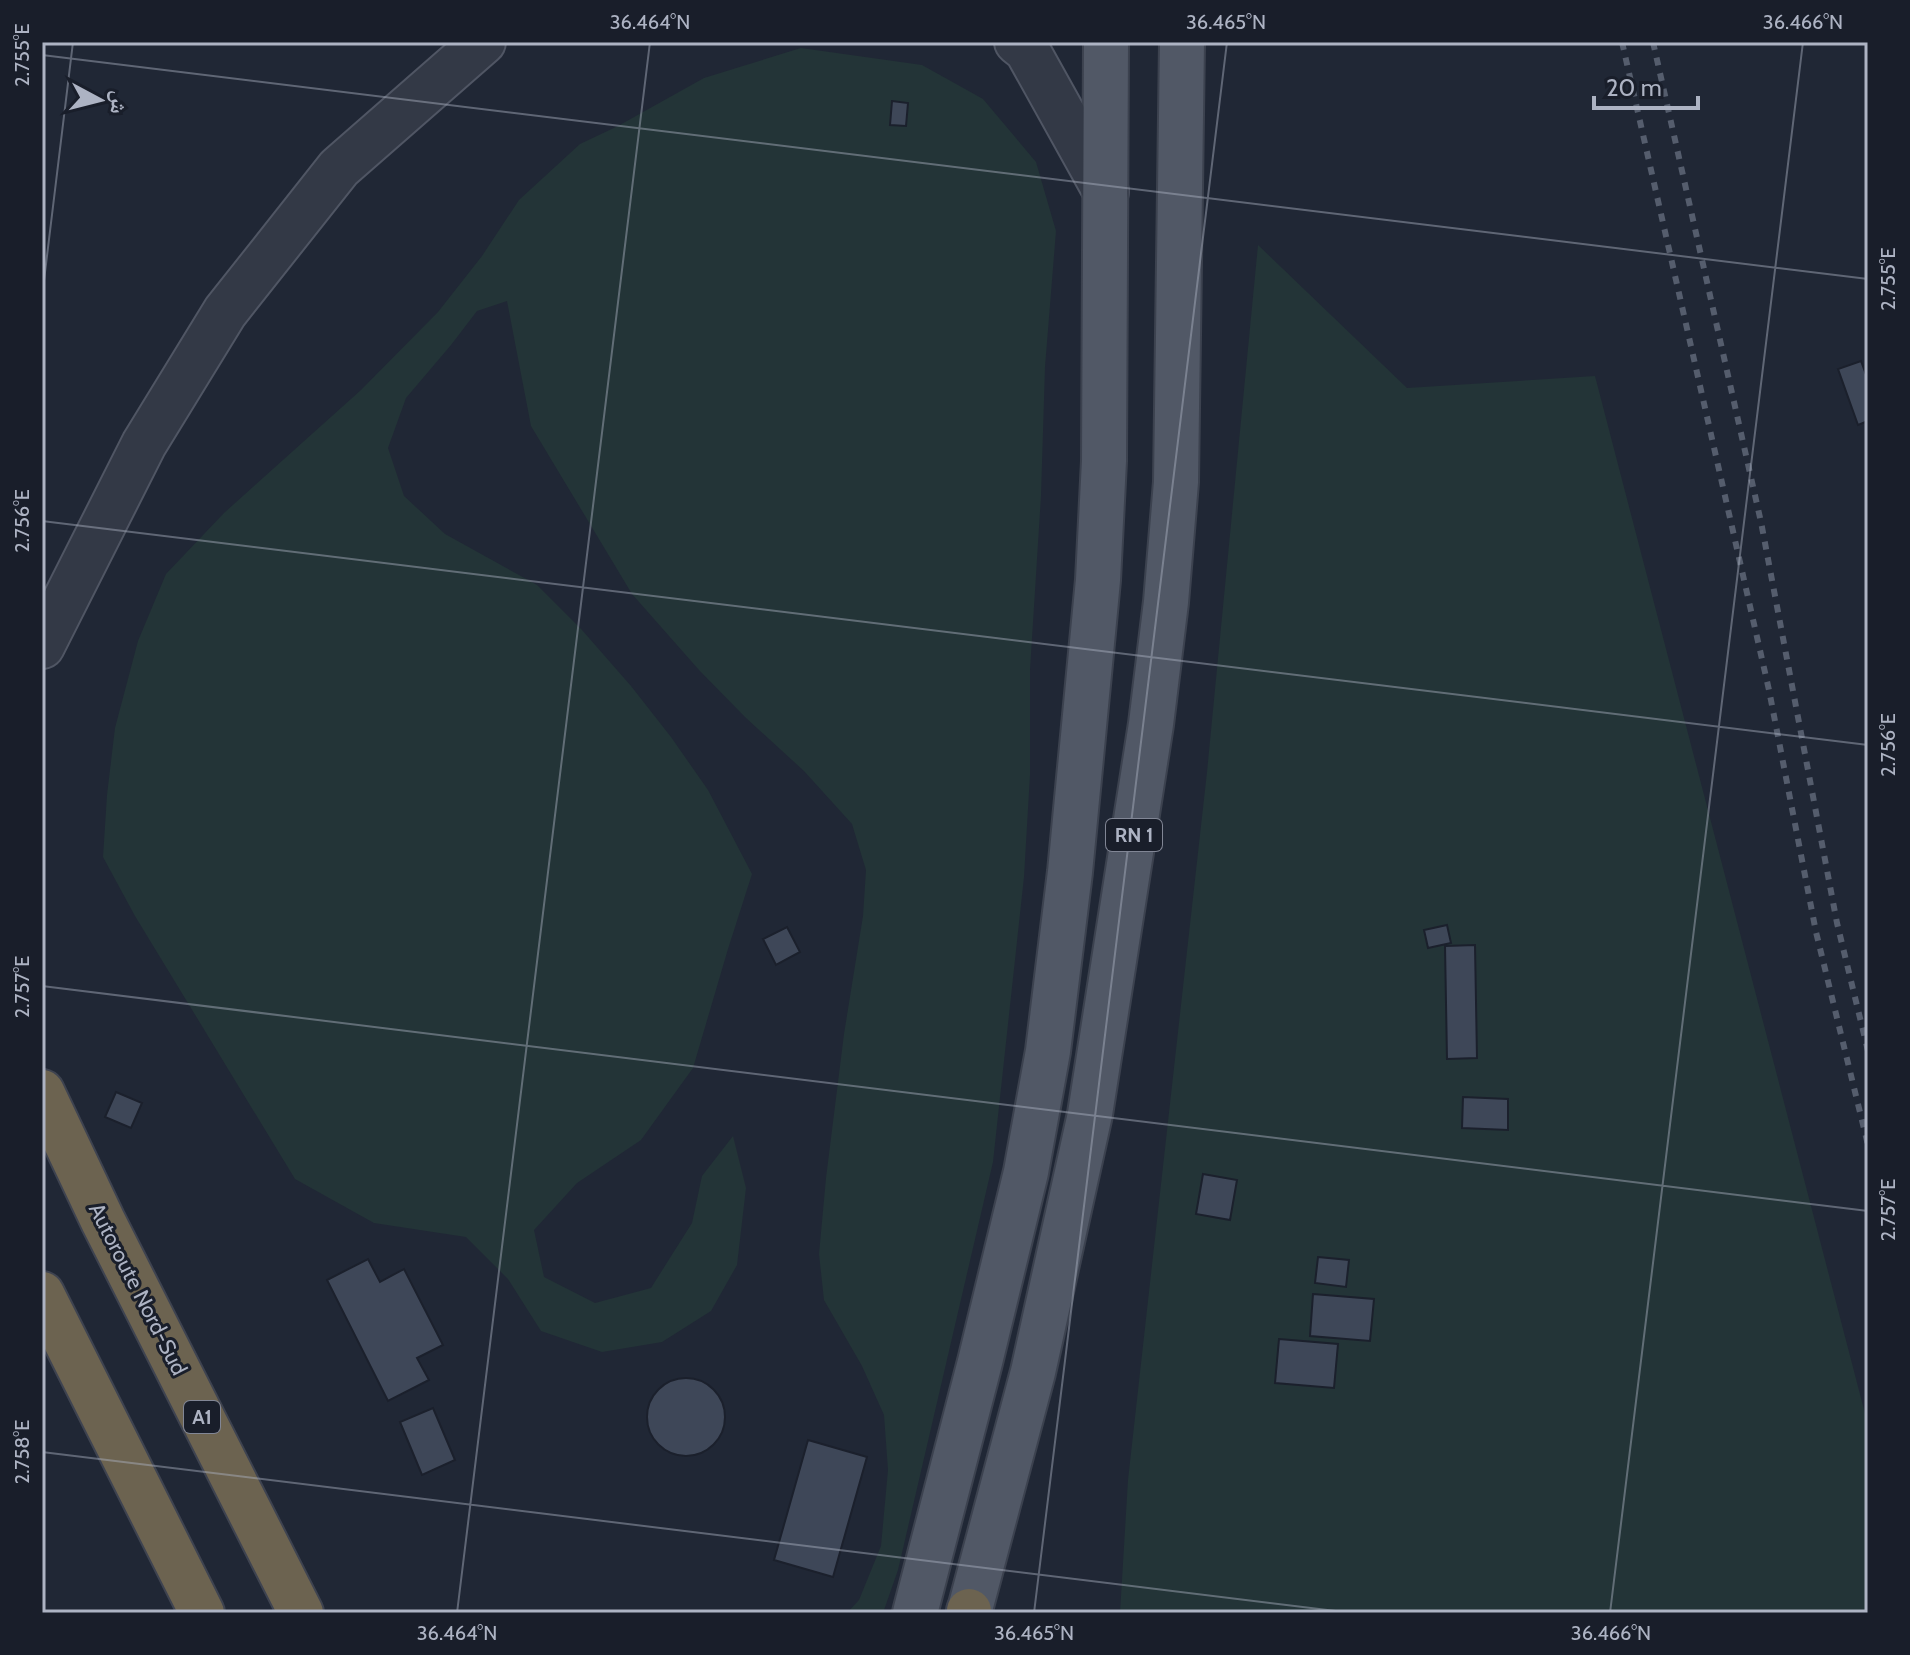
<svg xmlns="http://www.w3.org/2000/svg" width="1910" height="1655" font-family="Cabin,'Noto Naskh Arabic',sans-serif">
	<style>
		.green { fill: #233437 }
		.building { fill: #3e4758; stroke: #1b202c; stroke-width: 2 }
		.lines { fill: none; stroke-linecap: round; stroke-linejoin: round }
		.minor-casing { stroke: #505664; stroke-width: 48 }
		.major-casing { stroke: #3c424f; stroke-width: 48 }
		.highway-casing { stroke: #3e4350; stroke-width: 48 }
		.minor { stroke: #333946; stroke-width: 44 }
		.major { stroke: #515866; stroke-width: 44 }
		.highway { stroke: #6c6350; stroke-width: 44 }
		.rail { stroke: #555d6d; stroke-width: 6; stroke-dasharray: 8 8; stroke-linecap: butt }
		.ticks { fill: none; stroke: #adb3c3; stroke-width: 2; stroke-opacity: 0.45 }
		.labels { text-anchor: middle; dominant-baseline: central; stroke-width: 6; stroke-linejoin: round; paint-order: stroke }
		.shield { fill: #191e2a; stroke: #818695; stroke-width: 2 }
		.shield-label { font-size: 20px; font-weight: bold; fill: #adb3c3 }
		.street-label { font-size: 22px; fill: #adb3c3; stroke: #191e2a }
		.neatline { fill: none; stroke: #adb3c3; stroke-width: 3 }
		.ticks-label { font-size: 20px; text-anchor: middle; fill: #adb3c3 }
	</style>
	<rect width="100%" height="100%" fill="#202735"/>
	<g class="green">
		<path d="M801,48L922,65L983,99L1036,162L1056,231L1045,367L1041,496L1030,670V775L1024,877L993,1162L898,1570L883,1613H847L859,1600L881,1546L888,1470L884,1415L862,1366L824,1300L819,1254L826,1178L844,1034L863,916L866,870L852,824L804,771L745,717L699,670L632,594L531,426L507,301L477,311L451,345L406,398L388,448L404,496L445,534L537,585L582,630L631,686L671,737L708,790L752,874L728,949L693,1068L641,1140L577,1183L534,1230L544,1277L595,1303L651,1288L692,1223L702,1176L733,1136L746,1188L737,1265L711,1311L662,1342L602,1352L541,1331L508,1279L466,1237L374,1223L295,1179L135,916L103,857L107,795L115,728L138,641L166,574L224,513L361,390L438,312L482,256L519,200L580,144L618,126L704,78Z"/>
		<path d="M1258,245L1407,388L1595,376L1868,1425V1613H1120L1128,1480L1207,772Z"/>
	</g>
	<g class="building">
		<path d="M892,101L908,103L906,126L890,125Z"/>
		<path d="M1861,361L1868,380V421L1858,425L1838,369Z"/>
		<path d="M1447,925L1451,943L1428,948L1424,930Z"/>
		<path d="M787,927L800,952L776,965L763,939Z"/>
		<path d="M1475,945L1477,1058L1447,1059L1445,946Z"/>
		<path d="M116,1092L142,1103L131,1128L105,1117Z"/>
		<path d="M1463,1097L1508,1099V1130L1462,1128Z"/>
		<path d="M1203,1174L1237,1180L1230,1220L1196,1214Z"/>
		<path d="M1318,1257L1349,1260L1346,1287L1315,1283Z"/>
		<path d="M368,1259L380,1282L404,1269L443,1345L417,1358L429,1380L388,1401L327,1280Z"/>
		<path d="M1313,1294L1374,1299L1370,1341L1310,1336Z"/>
		<path d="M1279,1339L1338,1344L1334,1388L1275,1383Z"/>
		<circle cx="686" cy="1417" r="39"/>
		<path d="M433,1408L455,1460L422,1475L400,1422Z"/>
		<path d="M808,1440L867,1457L833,1577L774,1560Z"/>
	</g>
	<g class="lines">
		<defs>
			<g id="minor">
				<path d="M1017,42L1027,50L1106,192"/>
				<path d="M42,646L144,444L225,312L339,168L483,42"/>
			</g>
			<g id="major">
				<path d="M915,1613L980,1362L1026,1172L1048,1051L1070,872L1098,580L1104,461L1106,42"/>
				<path d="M969,1613L1033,1372L1090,1114L1151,724L1166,602L1176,482L1182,42"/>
			</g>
			<g id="highway">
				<path d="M42,1092L103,1221L301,1613"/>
				<path d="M42,1294L202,1613"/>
				<path d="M969,1613V1611"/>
			</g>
		</defs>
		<use href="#minor" class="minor-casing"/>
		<use href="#major" class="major-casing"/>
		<use href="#highway" class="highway-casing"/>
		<use href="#minor" class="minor"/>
		<use href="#major" class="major"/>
		<use href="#highway" class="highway"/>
		<g class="rail">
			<path d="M1622,42L1769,690L1816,932L1868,1145"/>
			<path d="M1653,42L1761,522L1837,923L1868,1051"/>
		</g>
	</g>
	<path class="ticks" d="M42,55L1868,279M42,297L73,42M42,521L1868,745M42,986L1868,1211M42,1452L1352,1613M457,1613L650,42M1034,1613L1227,42M1610,1613L1803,42"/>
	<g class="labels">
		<g class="shield">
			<rect x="1106" y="819" width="56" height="32" rx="6"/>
			<rect x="184" y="1401" width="36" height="32" rx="6"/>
		</g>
		<g class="shield-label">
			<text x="1134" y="835">RN 1</text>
			<text x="202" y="1417">A1</text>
		</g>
		<g class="street-label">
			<text transform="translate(138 1289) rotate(63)">Autoroute Nord-Sud</text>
		</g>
	</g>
	<rect width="1910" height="1655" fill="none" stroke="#191e2a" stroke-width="88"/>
	<g transform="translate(100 100) rotate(97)" stroke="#191e2a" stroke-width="6" paint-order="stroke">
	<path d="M0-6L14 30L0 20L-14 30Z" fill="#adb3c3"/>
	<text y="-12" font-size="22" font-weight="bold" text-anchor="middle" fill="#adb3c3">ش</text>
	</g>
	<path d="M1594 96v12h104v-12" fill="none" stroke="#adb3c3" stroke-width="4"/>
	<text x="1606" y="96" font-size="24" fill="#adb3c3" stroke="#191e2a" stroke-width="6" paint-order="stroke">20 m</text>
	<rect x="44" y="44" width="1822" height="1567" class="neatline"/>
	<g class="ticks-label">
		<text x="650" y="29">36.464°N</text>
		<text x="1226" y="29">36.465°N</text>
		<text x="1803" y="29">36.466°N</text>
		<text transform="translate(22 55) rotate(-90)" y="7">2.755°E</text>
		<text transform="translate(1888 279) rotate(-90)" y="7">2.755°E</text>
		<text transform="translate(22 521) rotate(-90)" y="7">2.756°E</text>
		<text transform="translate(1888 745) rotate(-90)" y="7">2.756°E</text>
		<text transform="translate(22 987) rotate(-90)" y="7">2.757°E</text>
		<text transform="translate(1888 1210) rotate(-90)" y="7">2.757°E</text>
		<text transform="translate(22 1452) rotate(-90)" y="7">2.758°E</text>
		<text x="457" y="1640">36.464°N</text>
		<text x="1034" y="1640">36.465°N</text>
		<text x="1611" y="1640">36.466°N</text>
	</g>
</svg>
